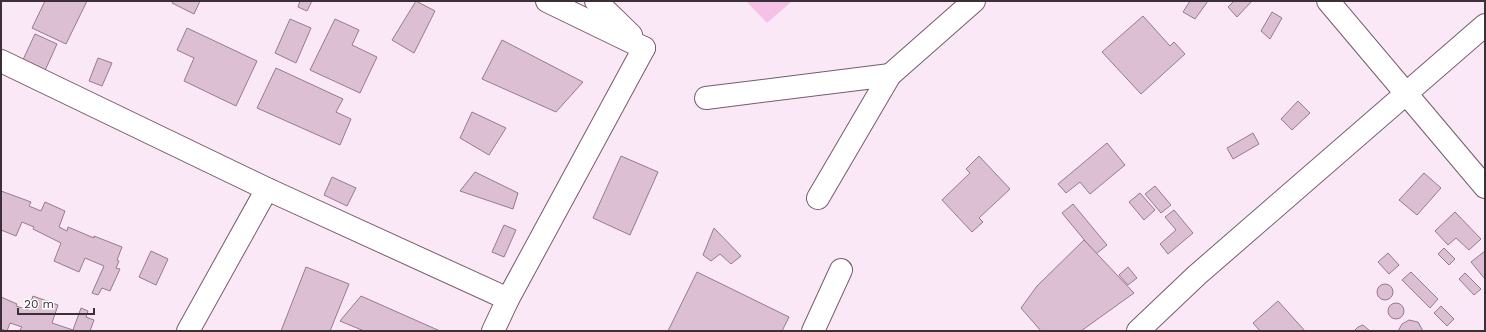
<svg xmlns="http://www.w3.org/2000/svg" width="1486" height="332" font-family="'Work Sans',sans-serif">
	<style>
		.green { fill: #f5c1e7 }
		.building { fill: #ddbfd4; stroke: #967a8e }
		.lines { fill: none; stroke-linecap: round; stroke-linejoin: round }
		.minor-casing { stroke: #765b6e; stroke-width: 24 }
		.minor { stroke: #fff; stroke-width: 22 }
	</style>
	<rect width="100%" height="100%" fill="#fbe8f6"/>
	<path class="green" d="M746,1H792L767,23Z"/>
	<g class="building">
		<path d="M45,1H87L66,44L32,28Z"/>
		<path d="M173,1H200L194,14L172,3Z"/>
		<path d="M300,1H312L307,11L298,7Z"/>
		<path d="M416,1L435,11L414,53L392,40Z"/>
		<path d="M1190,1H1208L1195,19L1183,12Z"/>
		<path d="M1234,1H1252L1237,17L1228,7Z"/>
		<path d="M1272,12L1282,18L1270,39L1261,31Z"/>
		<path d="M1143,16L1170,46L1174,42L1185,54L1141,94L1102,52Z"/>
		<path d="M290,19L311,28L296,63L275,53Z"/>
		<path d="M335,19L359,30L352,45L377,57L360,93L310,70Z"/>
		<path d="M187,28L257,61L236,106L184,81L194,58L177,50Z"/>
		<path d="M35,34L57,44L43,75L21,64Z"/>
		<path d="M502,40L583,82L556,112L482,79Z"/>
		<path d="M98,58L112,63L102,86L89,81Z"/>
		<path d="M276,68L343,99L336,112L351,119L340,145L257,108Z"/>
		<path d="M1298,101L1310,113L1292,130L1281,119Z"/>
		<path d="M472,112L506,128L489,155L460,138Z"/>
		<path d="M1253,133L1259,144L1233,159L1227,148Z"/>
		<path d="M1107,143L1125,165L1090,194L1080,182L1066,193L1058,184Z"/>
		<path d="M621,156L658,172L630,235L593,218Z"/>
		<path d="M979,156L1010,189L979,218L983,222L972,232L942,200L970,173L966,169Z"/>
		<path d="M475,172L518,193L513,209L460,191Z"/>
		<path d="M1424,173L1441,188L1417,215L1399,200Z"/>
		<path d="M332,177L356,188L347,206L324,195Z"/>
		<path d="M1155,186L1171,205L1161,213L1145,194Z"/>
		<path d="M1,191L31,202L29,206L41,211L45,202L65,211L59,227L67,231L68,227L94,238V236L122,247L117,260L119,261L116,268L120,269L110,291L102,288L98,295L92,293L104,266L85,258L79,272L54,261L61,243L33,229L34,227L22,222L16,236L1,230Z"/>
		<path d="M1140,193L1155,210L1144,220L1129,202Z"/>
		<path d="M1073,204L1107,245L1096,254L1062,213Z"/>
		<path d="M1174,210L1193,233L1168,254L1160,244L1176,230L1165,217Z"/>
		<path d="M1455,212L1481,239L1469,250L1456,238L1448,245L1435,231Z"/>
		<path d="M504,225L516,230L504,257L492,252Z"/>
		<path d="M714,228L741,256L731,264L720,254L711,261L703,255Z"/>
		<path d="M1084,240L1134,293L1081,331H1041L1021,308L1037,286Z"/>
		<path d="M1444,248L1455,259L1449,265L1438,254Z"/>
		<path d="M151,251L168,259L156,285L139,277Z"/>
		<path d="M1485,251V279L1471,262Z"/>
		<path d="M1388,253L1399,265L1389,274L1378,262Z"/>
		<path d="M306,267L349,284L330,331H281Z"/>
		<path d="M1128,267L1137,278L1128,285L1119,275Z"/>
		<path d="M697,272L789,317L782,331H668Z"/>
		<path d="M1411,272L1438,299L1430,308L1402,280Z"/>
		<path d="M1465,273L1481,289L1474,295L1459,279Z"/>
		<circle cx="1385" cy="292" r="8"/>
		<path d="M33,296L58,305L52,323L73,330L81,308L88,311L86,317L94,320L90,331H22L20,330L22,327L10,323L7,331L1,329V297L17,304L16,306L28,310Z"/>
		<path d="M361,296L440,331H364L340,321Z"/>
		<path d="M1278,301L1305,331H1260L1253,323Z"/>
		<circle cx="1396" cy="311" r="8"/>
		<path d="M1441,306L1454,319L1447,326L1434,313Z"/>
		<path d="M1409,320L1418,322L1423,331H1398L1402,324Z"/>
		<path d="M1363,325L1370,331H1354L1358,327Z"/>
	</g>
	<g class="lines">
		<defs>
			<g id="minor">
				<path d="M547,1L644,48"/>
				<path d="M596,1L631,35"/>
				<path d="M1328,1L1485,187"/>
				<path d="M1,61L267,189L508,299"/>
				<path d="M706,98L890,75"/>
				<path d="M818,198L890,75L974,1"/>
				<path d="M188,331L267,189"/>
				<path d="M493,331L508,299L644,48"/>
				<path d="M813,331L841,270"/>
				<path d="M1138,331L1197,275L1485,25"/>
			</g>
		</defs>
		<use href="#minor" class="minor-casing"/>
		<use href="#minor" class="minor"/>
	</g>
	<rect width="1486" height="332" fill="none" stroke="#3b2f38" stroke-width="4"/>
	<path d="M18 308v6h76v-6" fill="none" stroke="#3b2f38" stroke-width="2"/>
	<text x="24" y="308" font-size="12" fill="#3b2f38" stroke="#ffffff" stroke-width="3" paint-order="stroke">20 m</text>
</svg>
